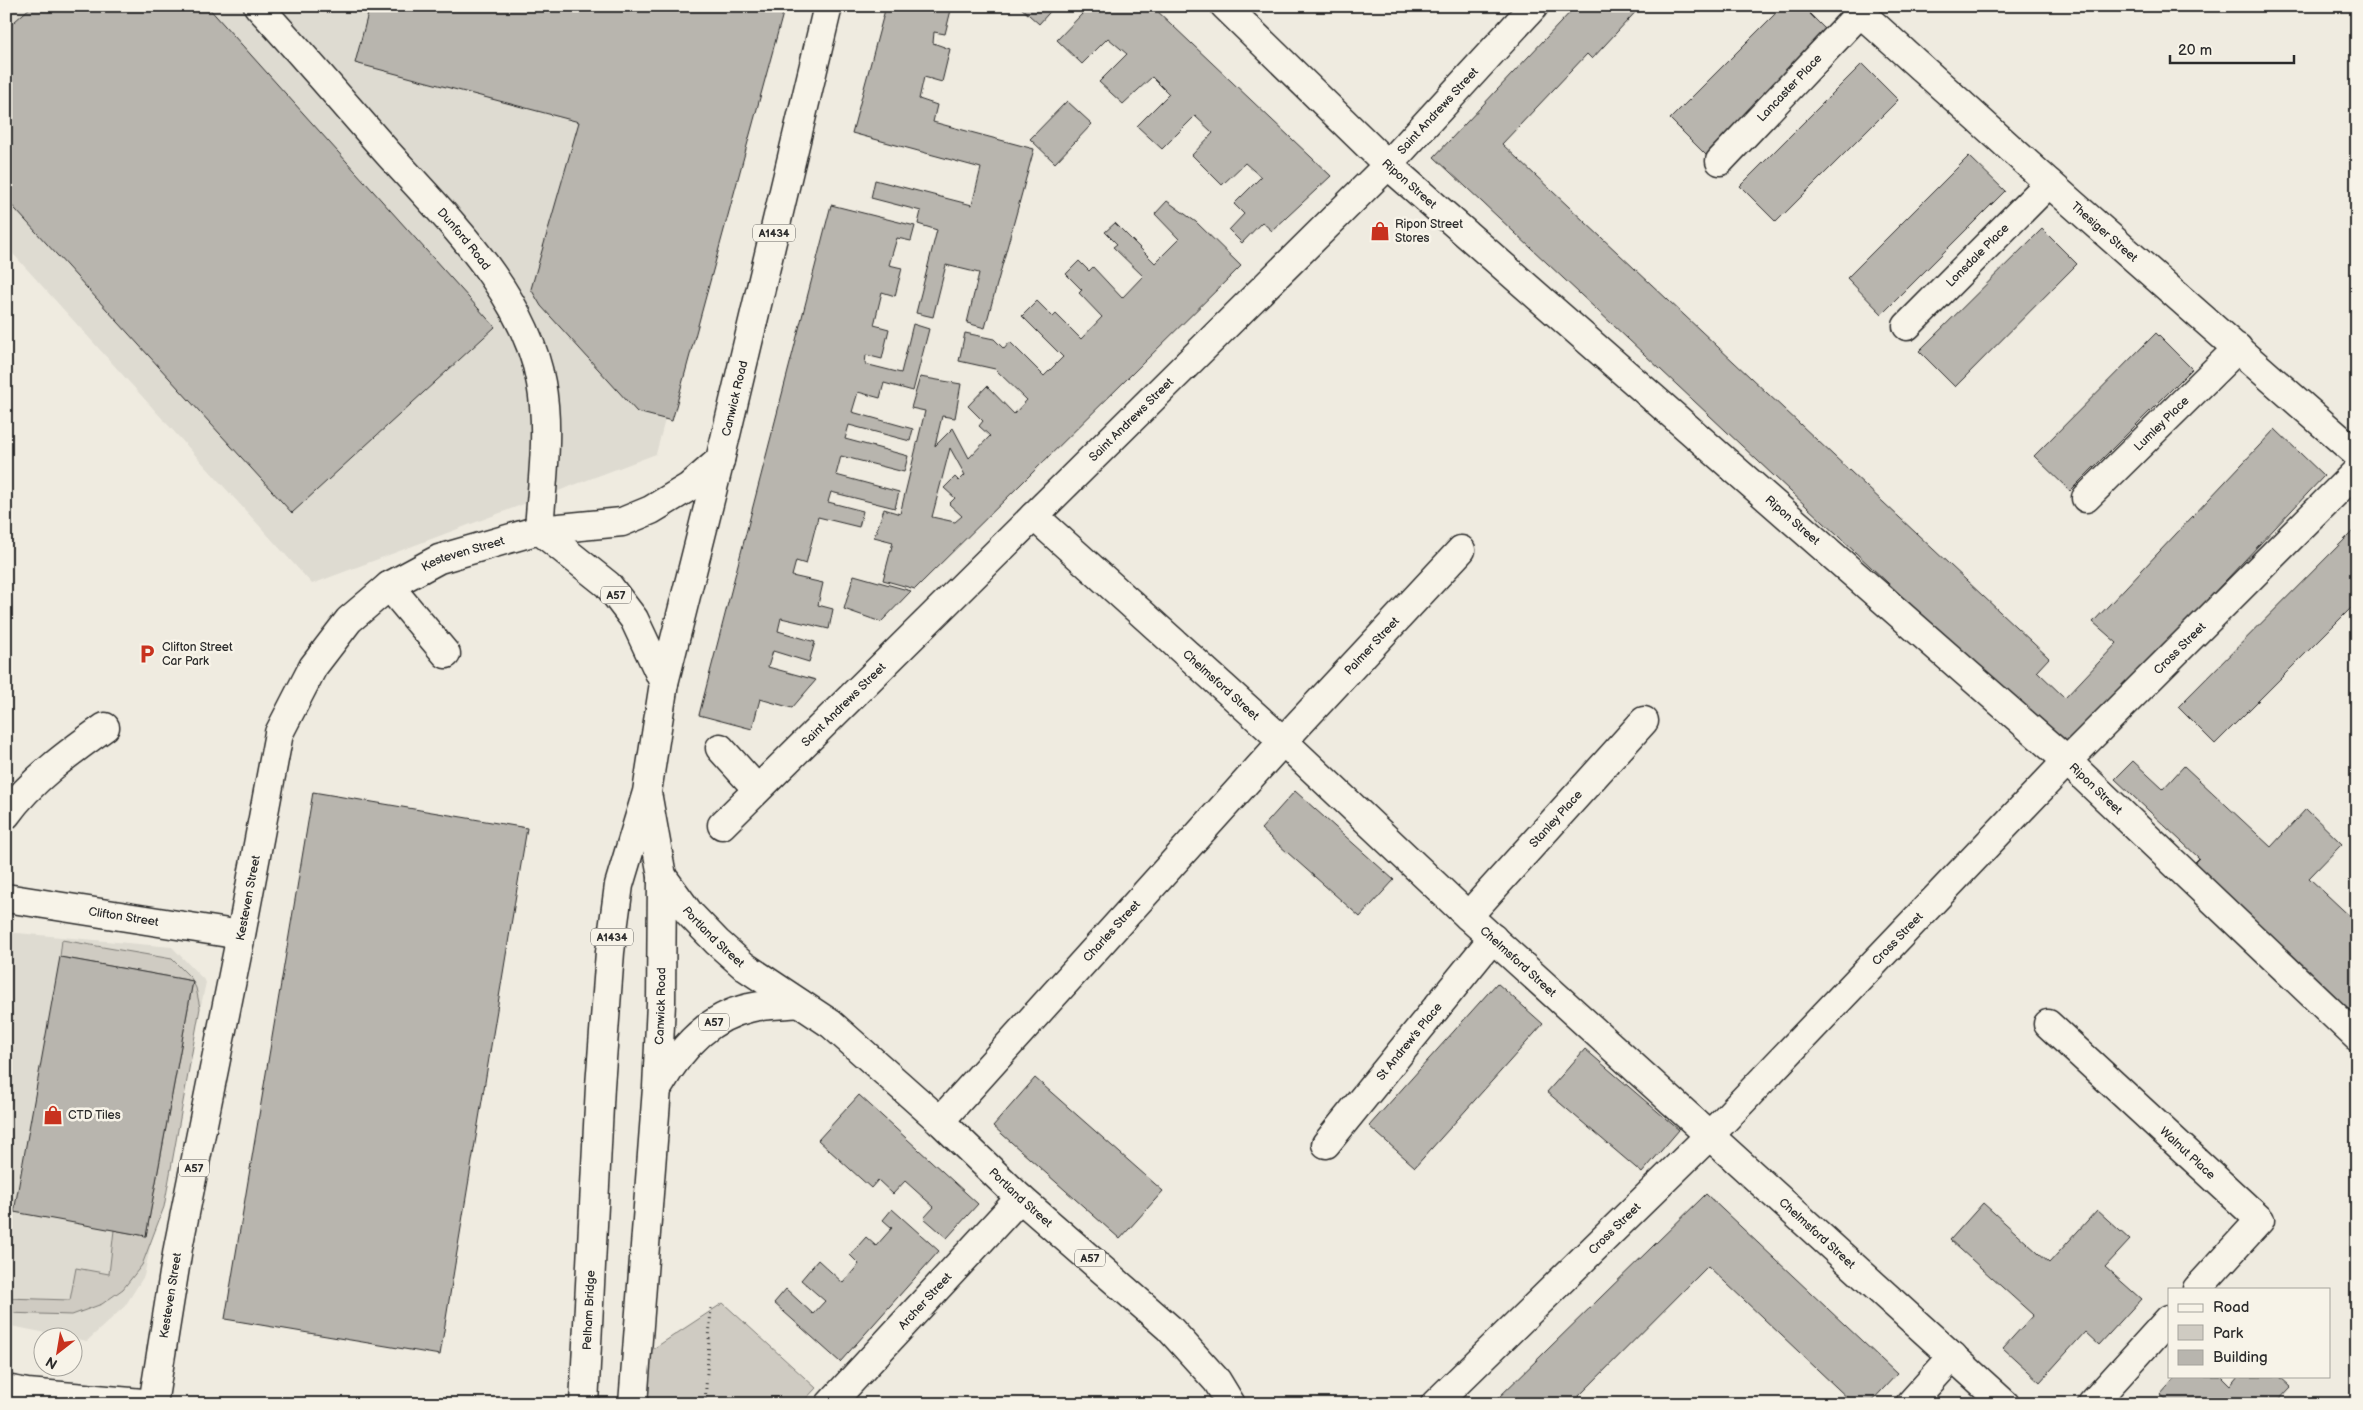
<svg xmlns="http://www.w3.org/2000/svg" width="2363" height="1410" font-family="'Balsamiq Sans',sans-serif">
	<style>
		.built { fill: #dedbd1 }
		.green { fill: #cfcbc2; stroke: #7d7b76 }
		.building { fill: #b8b5ae; stroke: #2b2b2b; fill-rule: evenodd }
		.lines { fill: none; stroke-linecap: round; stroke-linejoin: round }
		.minor-casing { stroke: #2b2b2b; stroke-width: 31 }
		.major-casing { stroke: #2b2b2b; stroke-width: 31 }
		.path { stroke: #2b2b2b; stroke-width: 3; stroke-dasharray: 1 4; stroke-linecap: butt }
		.minor { stroke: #f7f3e8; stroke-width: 28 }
		.major { stroke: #f7f3e8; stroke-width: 28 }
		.labels { text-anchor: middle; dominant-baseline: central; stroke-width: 5; stroke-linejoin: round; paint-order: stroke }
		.shield { fill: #f7f3e8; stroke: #686764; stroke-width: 1 }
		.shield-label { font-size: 11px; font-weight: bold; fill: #2b2b2b }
		.street-label { font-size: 12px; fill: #2b2b2b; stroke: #f7f3e8 }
		.poi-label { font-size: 12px; fill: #2b2b2b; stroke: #f7f3e8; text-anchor: start }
	</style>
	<rect width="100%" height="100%" fill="#efebe0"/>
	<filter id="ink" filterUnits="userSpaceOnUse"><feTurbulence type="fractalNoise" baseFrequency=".02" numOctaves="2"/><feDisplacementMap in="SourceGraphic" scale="10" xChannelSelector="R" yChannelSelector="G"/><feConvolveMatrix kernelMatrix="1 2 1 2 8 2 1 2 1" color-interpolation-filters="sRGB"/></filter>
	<g filter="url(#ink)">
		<g class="built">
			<path d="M6,6H773L656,454L312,584L6,246Z"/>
			<path d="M6,932L172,947L206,982L144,1276L125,1306L87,1341L6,1325Z"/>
		</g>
		<g class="green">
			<path d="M62,940L172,959L191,978L196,988L200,1008L164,1207L142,1265L123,1289L102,1304L72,1315L6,1313V1298L70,1300L76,1268L109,1274L114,1230L146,1236L193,981L60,957Z"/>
			<path d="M723,1303L816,1388L801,1404H644L650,1351Z"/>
		</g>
		<g class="building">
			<path d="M32,6H207L495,327L292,513L6,199V29Z"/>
			<path d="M370,6H785L672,421L637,412L541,306L531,289L579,122L355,63Z"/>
			<path d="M886,6H952L945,34L934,32L933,43L950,49L942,82L924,77L919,99L937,105L933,122L1034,149L985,328L967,323L979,273L946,265L933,317L916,313L937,230L918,224L921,211L871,198L875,180L972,205L981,168L852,133Z"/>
			<path d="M1019,6H1055L1039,24Z"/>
			<path d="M1074,6H1152L1331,176L1272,231L1262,222L1242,243L1229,230L1244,214L1234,204L1261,177L1245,163L1222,185L1192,155L1213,133L1195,116L1162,149L1137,126L1169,94L1152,77L1123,104L1099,82L1127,54L1108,38L1082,64L1057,40L1082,14Z"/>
			<path d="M1576,6H1641L1592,59L1587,54L1502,144L2049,658L2037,671L2065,698L2117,643L2093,622L2275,429L2324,476L2066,750L1434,157Z"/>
			<path d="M1783,6H1802L1828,32L1706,155L1670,119Z"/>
			<path d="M1862,64L1898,100L1776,222L1740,186Z"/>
			<path d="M1067,101L1092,124L1055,163L1030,139Z"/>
			<path d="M1969,156L2005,191L1882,314L1847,278Z"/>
			<path d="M1167,201L1196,222L1241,266L915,589L883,580L893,542L874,537L884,509L900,514L925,411L911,408L920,377L961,384L955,418L942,416L935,446L953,428L969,458L990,436L979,426L983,421L968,406L987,386L1014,414L1027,400L995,369L959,361L965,333L994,339L1004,349L1010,342L1044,376L1063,357L1022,316L1037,301L1053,317L1056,314L1081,339L1102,317L1079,293L1082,290L1066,274L1079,261L1089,271L1093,267L1122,298L1143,276L1113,247L1117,244L1105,232L1115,223L1155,263L1179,239L1155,214ZM950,448L965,475L959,481L955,477L944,488L955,498L949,504L962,516L955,522L932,517Z"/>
			<path d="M831,205L915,226L911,241L897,238L889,265L902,268L895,296L882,292L874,325L889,329L882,359L866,355L865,364L901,373L913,324L929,329L913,391L884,383L880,398L858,392L852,412L913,429L910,441L849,425L845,439L908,456L904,472L841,456L836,475L899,492L895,508L831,492L828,502L863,511L859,527L818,517L806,564L796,561L792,576L823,583L818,605L833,609L829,629L781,618L778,631L815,642L809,662L773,651L768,667L816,680L792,708L760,699L752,729L699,715Z"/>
			<path d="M2042,229L2077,264L1955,387L1919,351Z"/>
			<path d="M2156,333L2192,369L2070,491L2034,456Z"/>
			<path d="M2357,527V602L2215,744L2178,707Z"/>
			<path d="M854,575L911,591L881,622L844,609Z"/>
			<path d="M2133,761L2163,789L2184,766L2271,847L2306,809L2342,844L2309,878L2357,923V1017L2193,864L2199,858L2115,779Z"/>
			<path d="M1295,791L1394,880L1360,917L1261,829Z"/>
			<path d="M313,792L527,828L440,1355L225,1319Z"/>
			<path d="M60,957L193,981L146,1236L14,1212Z"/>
			<path d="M1497,983L1543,1024L1415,1167L1369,1126Z"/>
			<path d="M1585,1049L1679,1130L1642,1173L1547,1092Z"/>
			<path d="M1035,1078L1163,1191L1120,1239L993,1126Z"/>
			<path d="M859,1095L978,1204L947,1238L924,1218L934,1207L905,1181L893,1194L878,1180L871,1188L818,1140Z"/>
			<path d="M1706,1194L1897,1374L1869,1404H1854L1708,1266L1571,1404H1492Z"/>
			<path d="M1983,1203L2049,1263L2097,1210L2130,1240L2105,1267L2141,1299L2099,1345L2085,1332L2040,1382L2003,1348L2033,1315L1950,1240Z"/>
			<path d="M892,1209L939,1251L840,1362L774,1303L786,1289L813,1314L825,1301L801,1280L818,1260L843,1283L859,1264L850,1255L866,1237L876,1246L892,1228L883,1220Z"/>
			<path d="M2176,1376H2220L2230,1386L2238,1376H2279L2291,1387L2275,1404H2166L2168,1401L2160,1394Z"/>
		</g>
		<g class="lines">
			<defs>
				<g id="minor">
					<path id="s1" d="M258,6C302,54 343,102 386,151C445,217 525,292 541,383C550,431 542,481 539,530"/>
					<path id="s2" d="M1225,6L1388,165L2067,761L2357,1037"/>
					<path id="s3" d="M1853,6L2049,183L2357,454"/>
					<path id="s4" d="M1720,161L1860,13"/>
					<path id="s5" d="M1907,326L2049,183"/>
					<path id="s6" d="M2086,498L2238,348"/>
					<path id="s7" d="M1034,516L1283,741L1468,916L2005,1404"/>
					<path d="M389,586L446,654"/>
					<path d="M720,748L757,789"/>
					<path d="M6,815C30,781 71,751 105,727"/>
					<path id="s8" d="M722,825L1388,165L1534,6"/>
					<path id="s9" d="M6,898L241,935"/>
					<path id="s10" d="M1468,916L1644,721"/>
					<path id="s11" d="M2048,1024L2260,1220L2197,1289"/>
					<path id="s12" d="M940,1121L1283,741L1461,550"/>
					<path id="s13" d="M1326,1144L1493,938"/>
					<path d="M6,1389L27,1393L154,1404"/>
					<path id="s14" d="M830,1404L1020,1198"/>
					<path id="s15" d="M1435,1404L1710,1135L2067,761L2357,471"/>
					<path d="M1910,1404L1953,1356"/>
					<path d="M2092,1404L2169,1319"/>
				</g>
				<g id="major">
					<path d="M539,530L608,585L634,619L664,683"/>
					<path id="s16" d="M662,876L689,913L717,942L744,966L831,1024L940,1121L1020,1198L1169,1328L1217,1381L1231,1404"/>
					<path d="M659,1086C679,1051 707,1017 749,1008C764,1004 782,1005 799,1003"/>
					<path id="s17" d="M153,1404L178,1248L241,935L279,733L313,667L349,620L389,586L439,559L539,530L622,522L651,510L689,487L720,460"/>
					<path id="s18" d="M584,1404L600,1086L610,952L619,885L647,792L664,683L720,460L828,6"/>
					<path id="s19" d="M633,1404L657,1088L661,1003L662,876L648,798"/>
				</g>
			</defs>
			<use href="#minor" class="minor-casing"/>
			<use href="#major" class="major-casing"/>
			<path class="path" d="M705,1404L711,1308"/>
			<use href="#minor" class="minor"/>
			<use href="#major" class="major"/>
		</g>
	</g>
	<defs>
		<symbol id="shop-bare" viewBox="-9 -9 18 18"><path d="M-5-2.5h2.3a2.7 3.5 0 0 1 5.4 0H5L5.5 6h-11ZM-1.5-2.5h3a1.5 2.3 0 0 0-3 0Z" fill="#c8321e" stroke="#f7f3e8" stroke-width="2.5" paint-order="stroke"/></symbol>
		<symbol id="parking-bare" viewBox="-9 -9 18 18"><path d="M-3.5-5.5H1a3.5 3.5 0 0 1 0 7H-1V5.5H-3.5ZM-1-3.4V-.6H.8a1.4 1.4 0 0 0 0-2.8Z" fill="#c8321e" stroke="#f7f3e8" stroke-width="2.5" paint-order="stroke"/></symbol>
	</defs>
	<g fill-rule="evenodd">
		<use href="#shop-bare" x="1366" y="217" width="28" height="28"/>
		<use href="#parking-bare" x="133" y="640" width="28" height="28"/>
		<use href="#shop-bare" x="39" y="1101" width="28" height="28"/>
	</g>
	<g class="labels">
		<g class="shield">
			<rect x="753" y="224.5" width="42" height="17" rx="4"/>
			<rect x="601" y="586.5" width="30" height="17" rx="4"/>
			<rect x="591" y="928.5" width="42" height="17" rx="4"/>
			<rect x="699" y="1013.5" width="30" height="17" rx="4"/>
			<rect x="179" y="1159.5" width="30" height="17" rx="4"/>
			<rect x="1075" y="1249.5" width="30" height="17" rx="4"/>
		</g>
		<g class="shield-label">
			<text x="774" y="233">A1434</text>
			<text x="616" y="595">A57</text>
			<text x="612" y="937">A1434</text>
			<text x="714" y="1022">A57</text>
			<text x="194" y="1168">A57</text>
			<text x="1090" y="1258">A57</text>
		</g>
		<g class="street-label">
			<text stroke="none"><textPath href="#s4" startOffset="101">Lancaster Place</textPath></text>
			<text stroke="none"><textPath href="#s8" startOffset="1011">Saint Andrews Street</textPath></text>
			<text stroke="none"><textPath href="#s2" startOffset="256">Ripon Street</textPath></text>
			<text stroke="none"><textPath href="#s3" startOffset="338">Thesiger Street</textPath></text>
			<text stroke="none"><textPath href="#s1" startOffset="311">Dunford Road</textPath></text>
			<text stroke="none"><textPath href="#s5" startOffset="100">Lonsdale Place</textPath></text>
			<text stroke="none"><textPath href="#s18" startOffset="1021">Canwick Road</textPath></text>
			<text stroke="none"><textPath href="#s8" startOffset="576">Saint Andrews Street</textPath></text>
			<text stroke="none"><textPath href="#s6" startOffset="106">Lumley Place</textPath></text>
			<text stroke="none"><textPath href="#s2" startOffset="766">Ripon Street</textPath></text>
			<text stroke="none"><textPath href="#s17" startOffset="950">Kesteven Street</textPath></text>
			<text stroke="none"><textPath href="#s12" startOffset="642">Palmer Street</textPath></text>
			<text stroke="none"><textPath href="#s15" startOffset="1061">Cross Street</textPath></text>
			<text stroke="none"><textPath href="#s7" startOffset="252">Chelmsford Street</textPath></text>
			<text stroke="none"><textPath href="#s8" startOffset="171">Saint Andrews Street</textPath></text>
			<text stroke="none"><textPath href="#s2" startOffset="1171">Ripon Street</textPath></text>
			<text stroke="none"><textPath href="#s10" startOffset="131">Stanley Place</textPath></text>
			<text stroke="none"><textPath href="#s17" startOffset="515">Kesteven Street</textPath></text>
			<text stroke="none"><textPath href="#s9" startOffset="119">Clifton Street</textPath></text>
			<text stroke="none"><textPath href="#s12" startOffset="256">Charles Street</textPath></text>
			<text stroke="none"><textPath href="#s16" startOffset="80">Portland Street</textPath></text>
			<text stroke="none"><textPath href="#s15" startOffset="656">Cross Street</textPath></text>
			<text stroke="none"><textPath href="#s7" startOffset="658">Chelmsford Street</textPath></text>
			<text stroke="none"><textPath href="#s19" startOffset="399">Canwick Road</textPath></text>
			<text stroke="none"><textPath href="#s13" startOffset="132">St Andrew's Place</textPath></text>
			<text stroke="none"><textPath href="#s11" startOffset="190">Walnut Place</textPath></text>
			<text stroke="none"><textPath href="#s16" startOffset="484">Portland Street</textPath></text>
			<text stroke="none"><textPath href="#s15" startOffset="251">Cross Street</textPath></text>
			<text stroke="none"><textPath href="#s7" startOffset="1062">Chelmsford Street</textPath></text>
			<text stroke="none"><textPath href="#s17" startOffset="110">Kesteven Street</textPath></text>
			<text stroke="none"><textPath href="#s14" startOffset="140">Archer Street</textPath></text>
			<text stroke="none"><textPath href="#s18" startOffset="94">Pelham Bridge</textPath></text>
		</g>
		<g class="poi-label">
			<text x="1395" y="224">Ripon Street<tspan x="1395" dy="14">Stores</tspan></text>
			<text x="162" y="647">Clifton Street<tspan x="162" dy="14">Car Park</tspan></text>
			<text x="68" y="1115">CTD Tiles</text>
		</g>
	</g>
	<rect width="2363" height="1410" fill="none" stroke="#f7f3e8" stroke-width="25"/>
	<rect x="12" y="12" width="2338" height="1385" fill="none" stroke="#2b2b2b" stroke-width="2" filter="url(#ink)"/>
	<rect x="2168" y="1288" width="162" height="90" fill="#f7f3e8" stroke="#a5a39c"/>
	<rect x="2178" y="1304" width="25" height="8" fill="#f7f3e8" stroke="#a5a39c"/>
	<text x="2213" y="1312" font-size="15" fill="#2b2b2b">Road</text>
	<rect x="2178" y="1325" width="25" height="15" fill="#cfcbc2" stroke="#a5a39c"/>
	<text x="2213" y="1338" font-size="15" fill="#2b2b2b">Park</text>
	<rect x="2178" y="1350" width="25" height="15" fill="#b8b5ae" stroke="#a5a39c"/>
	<text x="2213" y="1362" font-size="15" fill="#2b2b2b">Building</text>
	<g transform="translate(58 1352) rotate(211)"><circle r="24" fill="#f7f3e8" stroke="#a5a39c"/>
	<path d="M0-4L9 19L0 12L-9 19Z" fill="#c8321e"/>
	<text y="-8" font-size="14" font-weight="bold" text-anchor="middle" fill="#2b2b2b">N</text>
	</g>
	<path d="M2170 55v8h124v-8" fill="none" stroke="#2b2b2b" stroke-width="2.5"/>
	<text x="2178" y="55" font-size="15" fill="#2b2b2b" stroke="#f7f3e8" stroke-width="4" paint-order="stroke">20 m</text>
</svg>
